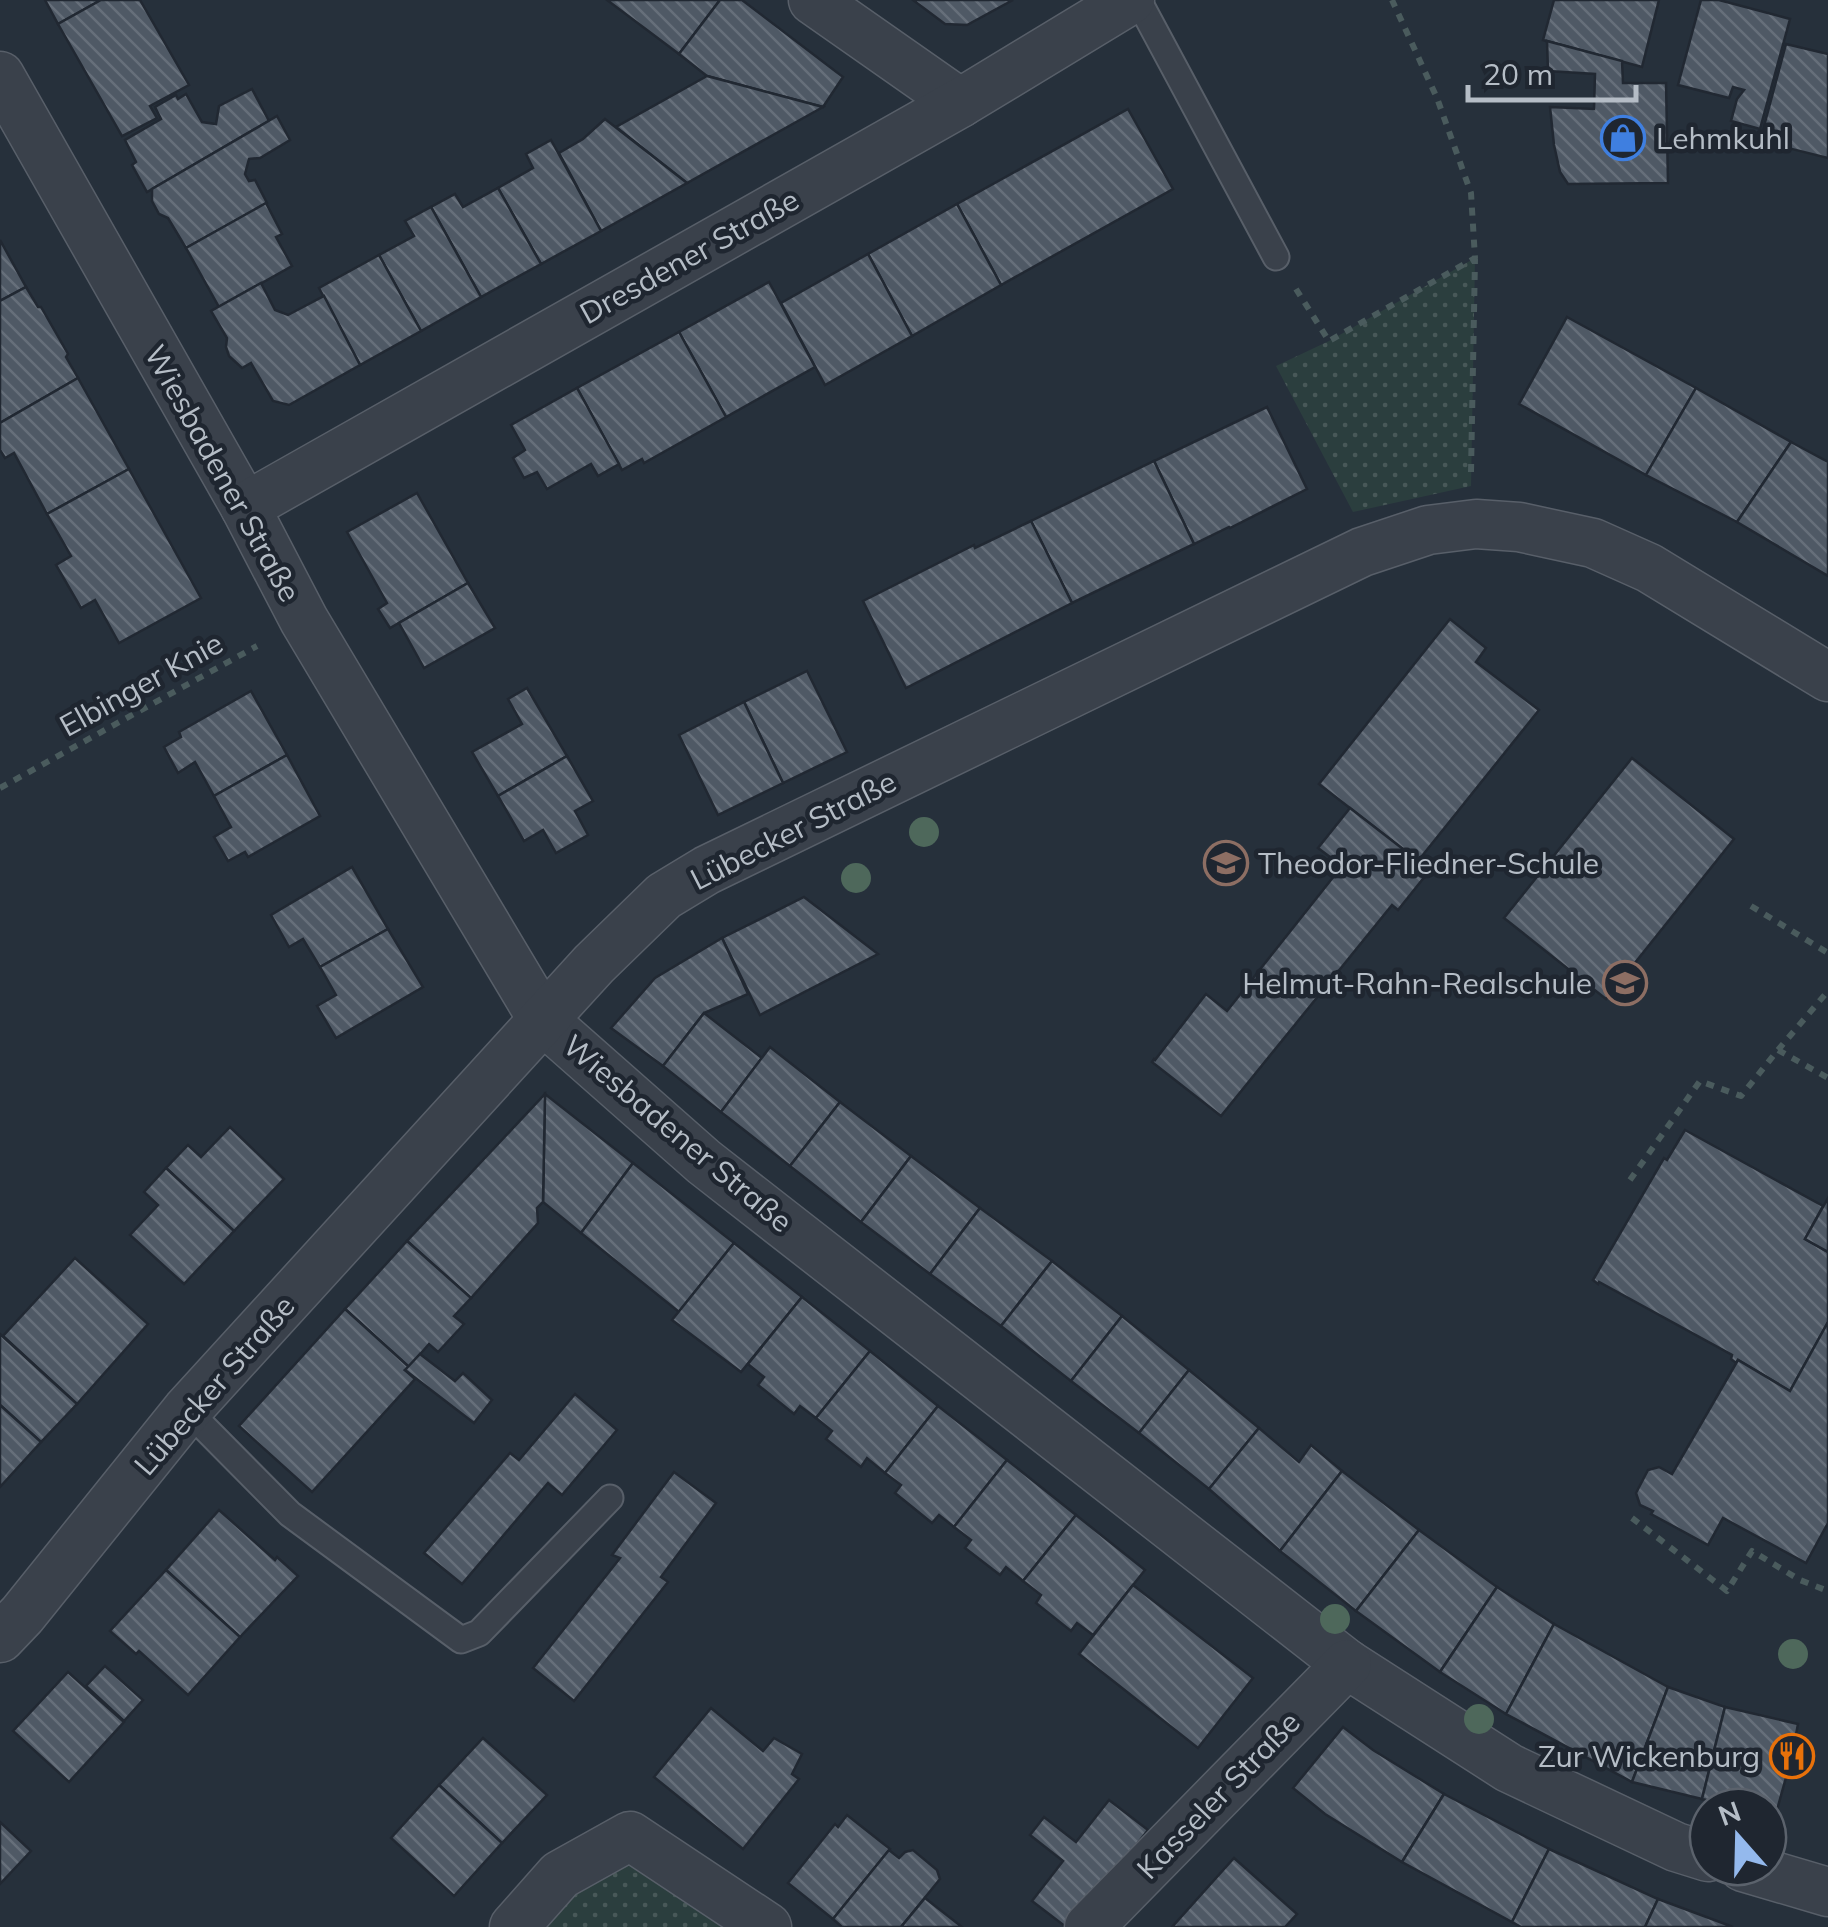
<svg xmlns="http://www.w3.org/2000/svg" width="1828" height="1927" font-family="Mulish,sans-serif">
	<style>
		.park { fill: url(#park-dots) }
		.building { fill: url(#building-back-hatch); stroke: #212832; stroke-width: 2.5 }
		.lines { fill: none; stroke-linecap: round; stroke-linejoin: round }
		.service-casing { stroke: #585f69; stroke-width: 29 }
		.minor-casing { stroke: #585f69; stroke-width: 51 }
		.path { stroke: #4a5b5d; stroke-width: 6; stroke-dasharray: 8 8; stroke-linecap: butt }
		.service { stroke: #3a414b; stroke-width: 25 }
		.minor { stroke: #3a414b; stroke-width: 48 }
		.tree { fill: #4e685b }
		.labels { text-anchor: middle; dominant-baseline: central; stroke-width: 9; stroke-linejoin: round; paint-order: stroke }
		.poi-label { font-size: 30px; fill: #b5bdc6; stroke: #1f2630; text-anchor: start }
		.street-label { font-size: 30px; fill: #b5bdc6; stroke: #1f2630 }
	</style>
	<defs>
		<pattern id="park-dots" width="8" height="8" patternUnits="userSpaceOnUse" patternTransform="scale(2.5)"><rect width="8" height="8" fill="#2b3e3e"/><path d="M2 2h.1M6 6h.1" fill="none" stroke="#485858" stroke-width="1.8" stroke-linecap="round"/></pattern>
		<pattern id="building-back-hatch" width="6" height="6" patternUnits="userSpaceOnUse" patternTransform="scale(2.5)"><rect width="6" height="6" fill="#4f5965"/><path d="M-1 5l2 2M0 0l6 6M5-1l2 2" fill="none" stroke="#666f7a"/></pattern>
	</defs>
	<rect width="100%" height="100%" fill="#26303b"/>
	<g class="park">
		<path d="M1475,258L1471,486L1353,512L1276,366L1329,341Z"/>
		<path d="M638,1862L728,1927H532L563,1890Z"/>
	</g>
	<g class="building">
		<path d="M45,0H101L58,24Z"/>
		<path d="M101,0H140L189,85L150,106L157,118L122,136L58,24Z"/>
		<path d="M607,0H720L679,54Z"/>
		<path d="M720,0H742L843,77L823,107L707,76L679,54Z"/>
		<path d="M913,0H1013L967,25L945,24Z"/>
		<path d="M1554,0H1659L1642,67L1543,40Z"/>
		<path d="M1701,0H1719L1790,19L1760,129L1731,121L1737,99L1744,90L1733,87L1729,98L1678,85Z"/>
		<path d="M1547,41L1622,61L1623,83H1666L1668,183L1568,184L1560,172L1554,145L1550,107L1594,109L1595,74L1548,71Z"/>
		<path d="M1786,44L1828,54V158L1760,141Z"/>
		<path d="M707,76L823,107L687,183L616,127Z"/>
		<path d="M252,89L269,121L147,192L132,165L136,162L125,140L161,119L155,107L176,95L178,99L186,94L202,122L216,124L219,106Z"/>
		<path d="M1128,109L1173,189L1001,285L957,204Z"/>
		<path d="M277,116L290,140L260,158L249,159L245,174L249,181L255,180L267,203L186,248L168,218L159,214L152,201V189Z"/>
		<path d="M605,119L687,183L601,231L559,153L583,139Z"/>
		<path d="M551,140L601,231L541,264L498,188L533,168L526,154Z"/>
		<path d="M498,188L541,264L481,297L431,207L455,194L463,207Z"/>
		<path d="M266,203L282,234L276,237L292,266L219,307L186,248Z"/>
		<path d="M957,204L1001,285L912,336L868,254Z"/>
		<path d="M431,207L481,297L421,331L379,255L414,236L405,221Z"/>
		<path d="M0,240L26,287L0,301Z"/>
		<path d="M868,254L912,336L825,385L781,303Z"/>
		<path d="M379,255L421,331L360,365L319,288Z"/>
		<path d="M769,282L815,367L726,417L679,332Z"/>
		<path d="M261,283L275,310L288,315L324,296L360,365L289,405L273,401L251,363L242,368L229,356L226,347L227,338L211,311Z"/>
		<path d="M26,287L38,307H41L68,354L66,357L78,378L0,423V301Z"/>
		<path d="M1567,317L1696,388L1646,475L1519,404Z"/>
		<path d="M679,332L726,417L644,463L642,459L622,470L577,388Z"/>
		<path d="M78,378L129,469L47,514L14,453L5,458L0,450V423Z"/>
		<path d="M577,388L619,464L598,476L591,464L547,489L537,472L524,478L513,458L525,450L511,425Z"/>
		<path d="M1696,388L1791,442L1737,522L1646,475Z"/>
		<path d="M1267,407L1307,489L1230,528L1229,527L1194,544L1154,461Z"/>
		<path d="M1791,442L1828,462V576L1737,522Z"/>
		<path d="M1154,461L1194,544L1072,603L1031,521Z"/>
		<path d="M129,469L201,598L119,643L95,600L81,608L56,565L71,556L47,514Z"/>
		<path d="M417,493L468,583L390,628L378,609L387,603L347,532Z"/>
		<path d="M1031,521L1072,603L906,688L863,601L974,545L975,548Z"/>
		<path d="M468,583L495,628L424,668L399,623Z"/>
		<path d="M1450,619L1486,648L1476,662L1539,710L1418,861L1319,784Z"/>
		<path d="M807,671L847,752L783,783L744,702Z"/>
		<path d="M527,688L567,756L498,796L472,752L522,724L508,699Z"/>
		<path d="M251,691L287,755L214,796L195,762L178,773L164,747L181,737L179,732Z"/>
		<path d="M744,702L783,783L718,815L679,735Z"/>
		<path d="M287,755L320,816L248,857L245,852L228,861L214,837L231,827L214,796Z"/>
		<path d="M567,756L593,801L575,811L588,835L556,853L543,830L524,841L498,796Z"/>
		<path d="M1632,758L1734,839L1606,999L1504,918Z"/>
		<path d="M1350,808L1430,870L1398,910L1392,905L1221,1116L1152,1062L1154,1059L1155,1060L1206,994L1227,1011L1342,866L1318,848Z"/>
		<path d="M352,867L388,929L320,967L303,939L289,947L271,915Z"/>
		<path d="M804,897L878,954L760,1015L722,938Z"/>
		<path d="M388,929L423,987L336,1038L317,1006L336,995L320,967Z"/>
		<path d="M722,938L748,994L704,1013L663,1066L611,1028L655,978Z"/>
		<path d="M704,1013L762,1058L721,1112L663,1066Z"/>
		<path d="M770,1047L840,1102L790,1166L721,1112Z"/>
		<path d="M545,1094L633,1163L581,1233L543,1202Z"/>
		<path d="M545,1094L543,1202L537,1208L538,1223L471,1298L407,1241Z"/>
		<path d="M840,1102L911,1156L861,1222L790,1166Z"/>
		<path d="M230,1127L284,1179L234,1231L166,1168L188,1145L201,1157Z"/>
		<path d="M1685,1130L1823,1206L1805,1239L1828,1252V1322L1790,1391L1738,1360L1736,1363L1731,1359L1732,1355L1599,1282L1598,1284L1593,1280L1664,1158L1667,1160Z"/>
		<path d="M911,1156L980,1208L930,1274L861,1222Z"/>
		<path d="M633,1163L734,1243L679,1312L581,1233Z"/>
		<path d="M166,1168L234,1231L184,1284L130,1235L158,1205L144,1192Z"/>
		<path d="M1828,1198V1252L1805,1239Z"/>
		<path d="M980,1208L1052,1261L1001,1326L930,1274Z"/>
		<path d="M407,1241L471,1298L454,1316L464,1324L438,1352L429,1344L409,1367L345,1309Z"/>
		<path d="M734,1243L802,1297L741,1372L672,1320Z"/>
		<path d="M75,1258L148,1324L77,1404L3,1336Z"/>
		<path d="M1052,1261L1122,1316L1071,1381L1001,1326Z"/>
		<path d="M802,1297L870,1351L816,1418L800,1406L794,1414L758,1385L764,1377L748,1364Z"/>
		<path d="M345,1309L409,1367L405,1370L415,1379L312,1492L239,1426Z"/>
		<path d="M1122,1316L1189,1370L1139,1433L1071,1381Z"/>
		<path d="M1828,1322V1523L1806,1563L1723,1518L1708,1545L1651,1514L1653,1511L1640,1505L1636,1493L1648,1470L1659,1467L1672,1474L1738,1360L1790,1391Z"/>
		<path d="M0,1334L77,1404L41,1442L0,1405Z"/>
		<path d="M870,1351L938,1406L885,1473L867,1458L861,1467L826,1439L832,1431L816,1418Z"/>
		<path d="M420,1354L455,1381L463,1373L492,1400L474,1423L405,1370Z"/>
		<path d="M1189,1370L1259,1428L1209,1489L1139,1433Z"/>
		<path d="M575,1394L617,1430L562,1495L548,1483L462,1584L424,1553L510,1453L519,1460Z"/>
		<path d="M0,1405L41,1442L0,1487Z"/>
		<path d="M938,1406L1007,1460L954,1527L939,1515L932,1523L895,1493L901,1485L885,1473Z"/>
		<path d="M1259,1428L1299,1462L1311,1445L1342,1471L1280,1551L1209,1489Z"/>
		<path d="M1007,1460L1076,1515L1023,1581L1006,1567L1000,1575L965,1548L971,1540L954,1527Z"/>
		<path d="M1342,1471L1419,1530L1356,1611L1280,1551Z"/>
		<path d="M674,1472L716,1503L661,1577L668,1582L574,1701L533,1668L620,1558L612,1555Z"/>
		<path d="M219,1510L275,1560L277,1557L298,1576L240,1637L166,1570Z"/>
		<path d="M1076,1515L1145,1570L1093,1635L1077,1623L1071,1631L1036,1603L1041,1595L1023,1581Z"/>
		<path d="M1419,1530L1497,1587L1440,1672L1356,1611Z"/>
		<path d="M166,1570L240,1637L188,1695L139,1651L136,1654L110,1631Z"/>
		<path d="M1133,1585L1253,1678L1198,1748L1079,1654Z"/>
		<path d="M1497,1587L1554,1624L1506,1714L1440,1672Z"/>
		<path d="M1554,1624L1668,1687L1632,1782L1506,1714Z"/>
		<path d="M105,1666L143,1700L124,1721L86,1686Z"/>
		<path d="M68,1672L124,1722L69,1782L13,1731Z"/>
		<path d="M1668,1687L1725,1707L1702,1799L1632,1782Z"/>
		<path d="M1725,1707L1798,1724L1792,1756L1775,1817L1768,1815V1807H1735L1702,1799Z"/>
		<path d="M711,1708L763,1751L774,1738L802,1754L792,1774L799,1779L743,1849L654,1777Z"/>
		<path d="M1343,1727L1373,1750L1444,1794L1402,1862L1325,1814L1293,1788Z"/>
		<path d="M483,1738L547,1795L502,1843L439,1785Z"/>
		<path d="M439,1785L502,1843L454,1896L391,1838Z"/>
		<path d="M1444,1794L1549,1849L1512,1922L1402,1862Z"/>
		<path d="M1109,1800L1148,1830L1072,1927H1066L1032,1901L1063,1861L1030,1835L1044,1817L1076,1842Z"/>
		<path d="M847,1815L890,1849L833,1919L788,1883L835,1824L838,1827Z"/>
		<path d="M0,1822L31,1851L0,1884Z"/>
		<path d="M1549,1849L1658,1899L1645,1927H1521L1512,1922Z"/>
		<path d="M889,1850L899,1858L905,1852L913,1850L937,1870L940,1879L901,1927H842L833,1919Z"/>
		<path d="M1234,1858L1297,1914L1285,1927H1172Z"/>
		<path d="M925,1898L962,1927H901Z"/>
		<path d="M1658,1899L1733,1927H1645Z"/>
	</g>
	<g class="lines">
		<defs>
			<g id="service">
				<path d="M1138,0L1276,257"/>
				<path d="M187,1410L290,1514L461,1640L479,1633L610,1498"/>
			</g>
			<g id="minor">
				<path d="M813,0L960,103"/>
				<path d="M0,76L245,507L304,620L543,1020L704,1162L1347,1664L1509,1768L1676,1847L1708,1857"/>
				<path d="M245,507L960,103L1130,0"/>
				<path d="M0,1638L22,1615L187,1410L594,964L664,896L707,870L1362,552L1428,530L1476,524L1519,527L1593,543L1649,568L1828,677"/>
				<path d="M1743,1867L1828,1892"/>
				<path d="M514,1927L560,1875L630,1836L767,1927"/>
				<path d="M1089,1927L1347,1664"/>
			</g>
		</defs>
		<use href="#service" class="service-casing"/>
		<use href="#minor" class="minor-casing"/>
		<g class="path">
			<path d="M1296,289L1329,341L1475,258L1471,193L1437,98L1392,0"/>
			<path d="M1471,472L1475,259"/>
			<path d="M0,788L257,646"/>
			<path d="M1751,906L1828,953"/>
			<path d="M1778,1050L1828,991"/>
			<path d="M1630,1180L1700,1081L1741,1096L1778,1050L1828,1078"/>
			<path d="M1632,1518L1727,1591L1752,1551L1800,1580L1828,1591"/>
		</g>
		<use href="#service" class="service"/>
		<use href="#minor" class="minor"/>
	</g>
	<g class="tree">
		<circle cx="924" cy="832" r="15"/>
		<circle cx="856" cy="878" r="15"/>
		<circle cx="1335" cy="1619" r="15"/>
		<circle cx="1793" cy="1654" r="15"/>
		<circle cx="1479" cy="1719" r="15"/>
	</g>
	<defs>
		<symbol id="shop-ring" viewBox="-11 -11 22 22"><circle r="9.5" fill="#1f2630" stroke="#3f7fe0" stroke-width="1.5"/><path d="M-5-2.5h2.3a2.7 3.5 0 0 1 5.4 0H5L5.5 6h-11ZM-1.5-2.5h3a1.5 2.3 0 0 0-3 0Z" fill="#3f7fe0"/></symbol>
		<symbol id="school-ring" viewBox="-11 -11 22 22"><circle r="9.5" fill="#1f2630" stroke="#8d6e63" stroke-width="1.5"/><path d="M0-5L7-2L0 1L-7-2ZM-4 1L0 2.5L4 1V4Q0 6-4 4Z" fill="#8d6e63"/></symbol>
		<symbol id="restaurant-ring" viewBox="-11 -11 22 22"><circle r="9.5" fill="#1f2630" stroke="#e8710a" stroke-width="1.5"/><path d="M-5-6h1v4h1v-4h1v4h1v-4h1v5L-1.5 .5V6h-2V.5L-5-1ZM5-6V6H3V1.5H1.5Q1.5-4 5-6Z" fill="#e8710a"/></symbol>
	</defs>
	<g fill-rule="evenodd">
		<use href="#shop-ring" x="1598" y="113" width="50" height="50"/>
		<use href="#school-ring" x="1201" y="838" width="50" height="50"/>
		<use href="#school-ring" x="1600" y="958" width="50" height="50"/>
		<use href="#restaurant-ring" x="1767" y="1731" width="50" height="50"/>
	</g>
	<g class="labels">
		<g class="poi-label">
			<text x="1656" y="138">Lehmkuhl</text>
			<text x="1258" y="863">Theodor-Fliedner-Schule</text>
			<text x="1592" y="983" text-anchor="end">Helmut-Rahn-Realschule</text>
			<text x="1760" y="1756" text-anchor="end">Zur Wickenburg</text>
		</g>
		<g class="street-label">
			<text transform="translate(689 256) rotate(-29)">Dresdener Straße</text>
			<text transform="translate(223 473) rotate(61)">Wiesbadener Straße</text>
			<text transform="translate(141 684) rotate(-29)">Elbinger Knie</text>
			<text transform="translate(793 830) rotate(-27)">Lübecker Straße</text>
			<text transform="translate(678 1133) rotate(40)">Wiesbadener Straße</text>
			<text transform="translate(214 1385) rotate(-49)">Lübecker Straße</text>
			<text transform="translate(1218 1795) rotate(-46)">Kasseler Straße</text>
		</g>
	</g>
	<g transform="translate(1738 1837) rotate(340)"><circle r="48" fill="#1f2630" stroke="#5b626c" stroke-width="2.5"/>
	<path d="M0-8L18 38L0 25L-18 38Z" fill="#94b9ed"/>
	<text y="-15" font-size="28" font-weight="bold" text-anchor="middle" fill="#b5bdc6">N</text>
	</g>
	<path d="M1468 85v15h168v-15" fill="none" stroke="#b5bdc6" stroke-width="5"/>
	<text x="1483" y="85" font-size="30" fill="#b5bdc6" stroke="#1f2630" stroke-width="8" paint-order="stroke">20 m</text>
</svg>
